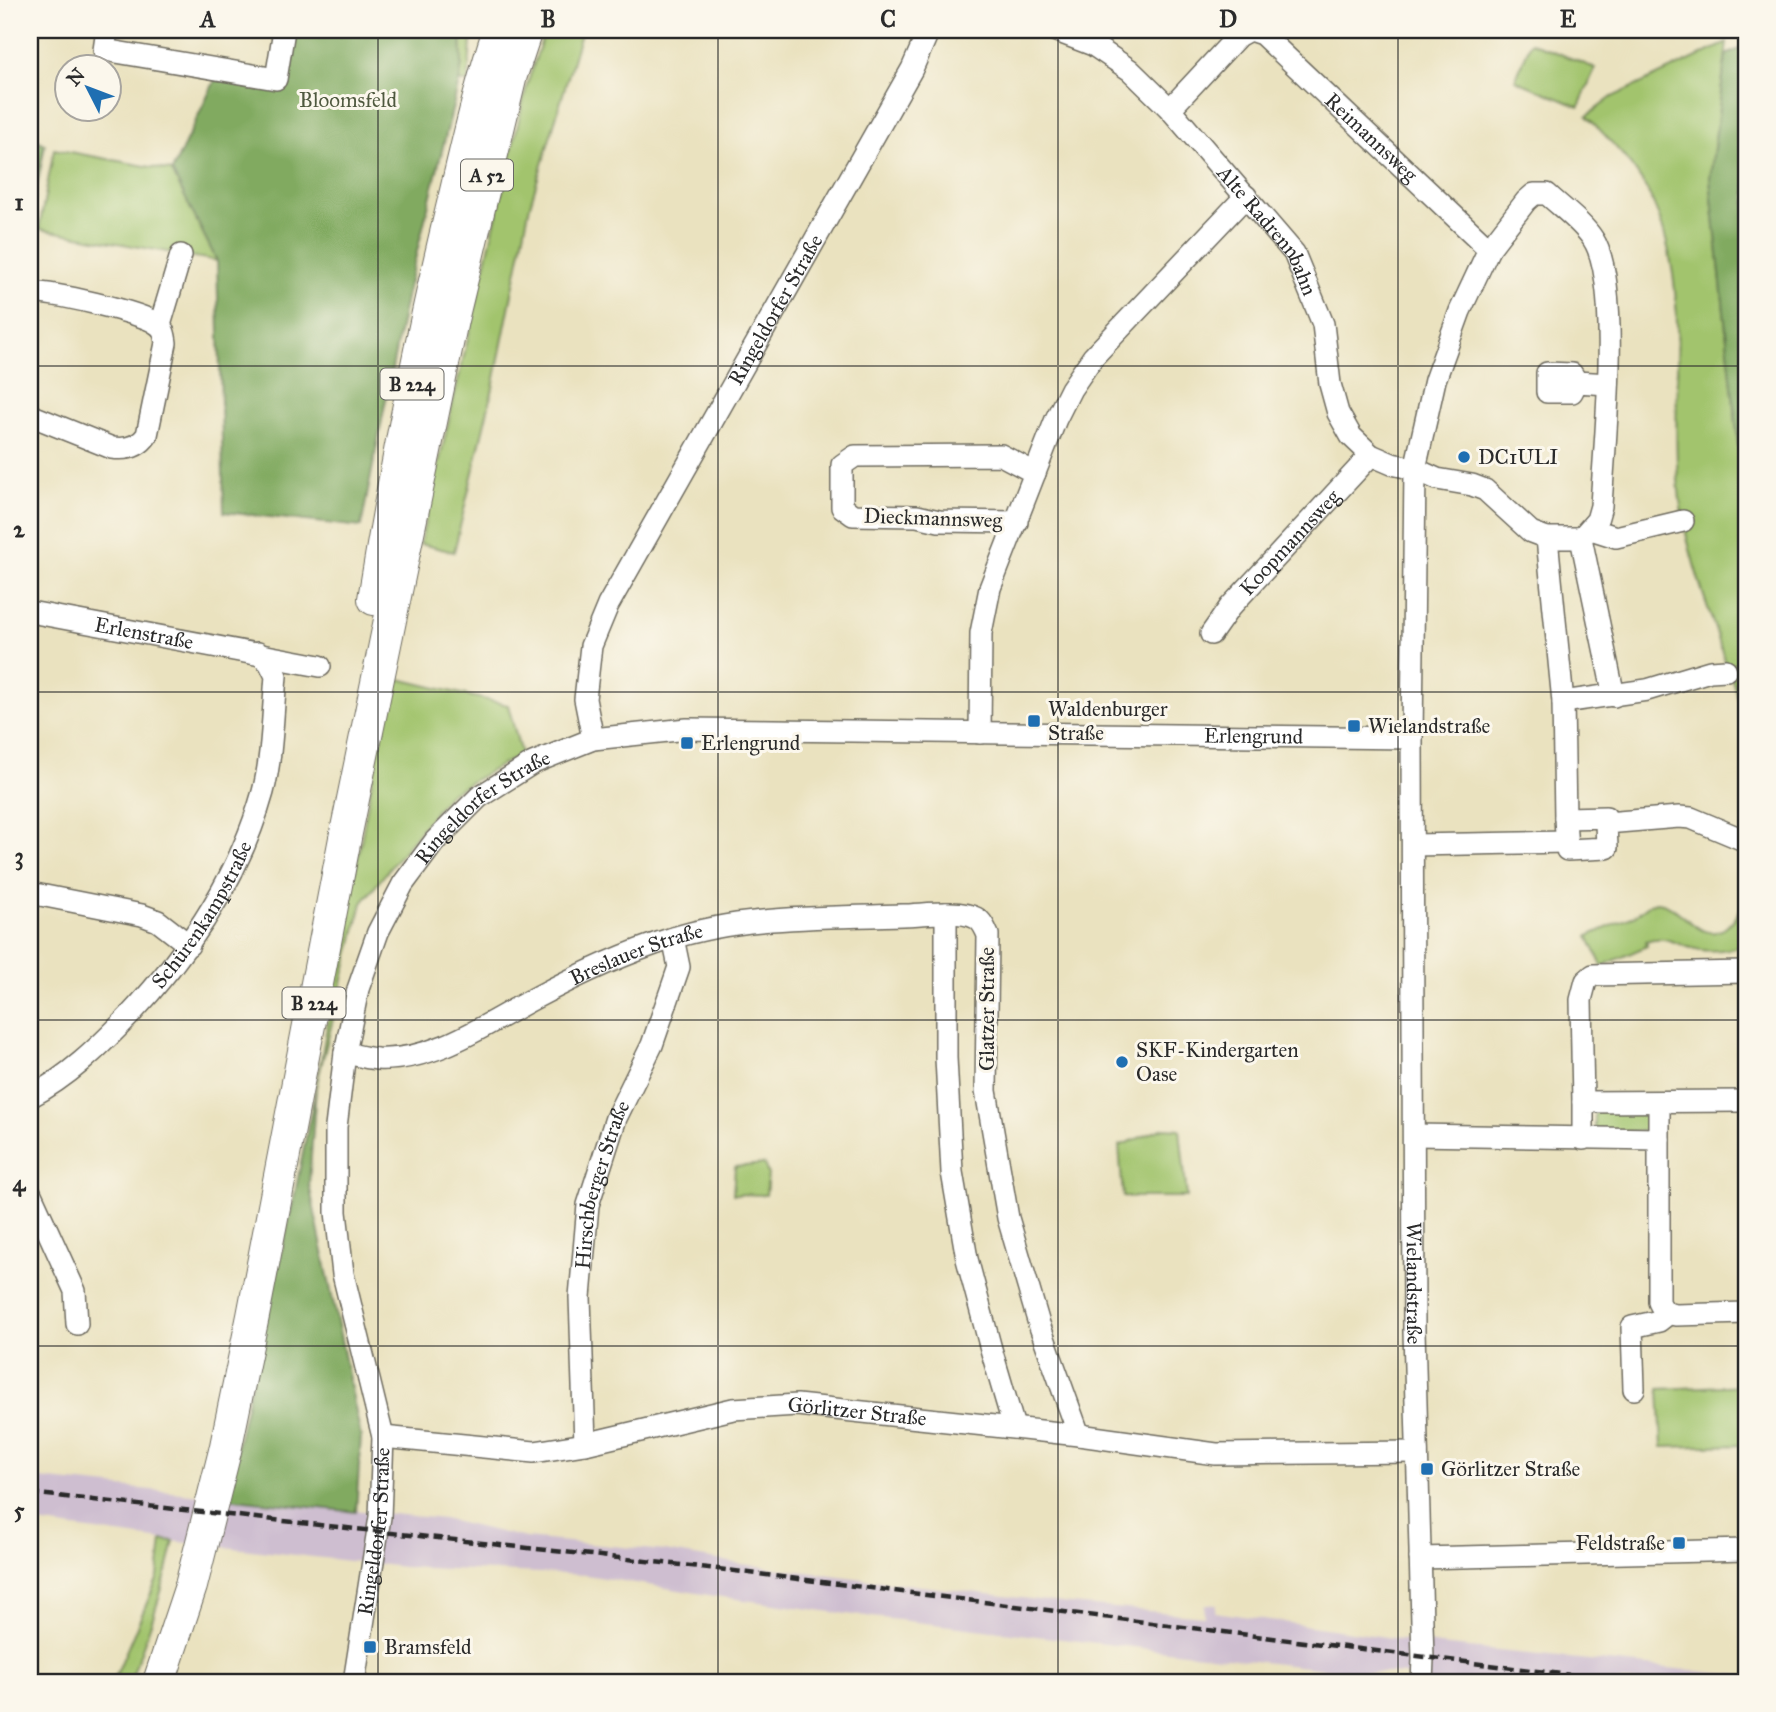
<svg xmlns="http://www.w3.org/2000/svg" width="1776" height="1712" font-family="'IM FELL Great Primer',serif">
	<style>
		.industrial { fill: #cebed0 }
		.green { fill: #a2c46d; stroke: #66784c; stroke-width: 2 }
		.forest { fill: #81aa60; stroke: #566a46; stroke-width: 2 }
		.lines { fill: none; stroke-linecap: round; stroke-linejoin: round }
		.minor-casing { stroke: #6e6b5f; stroke-width: 24 }
		.highway-casing { stroke: #6e6b5f; stroke-width: 34 }
		.minor { stroke: #fff; stroke-width: 21 }
		.highway { stroke: #fff; stroke-width: 32 }
		.rail { stroke: #2b2b2b; stroke-width: 4.5; stroke-dasharray: 10 5; stroke-linecap: butt }
		.grid { fill: none; stroke: #2b2b2b; stroke-width: 2; stroke-opacity: 0.55 }
		.poi-dot { fill: #1f6fb2; stroke: #fbf7ec; stroke-width: 2.5 }
		.labels { text-anchor: middle; dominant-baseline: central; stroke-width: 6; stroke-linejoin: round; paint-order: stroke }
		.shield { fill: #fbf7ec; stroke: #696865; stroke-width: 2 }
		.shield-label { font-size: 19px; font-weight: bold; fill: #2b2b2b }
		.park-label { font-size: 21px; fill: #4f593f; stroke: #fbf7ec }
		.street-label { font-size: 21px; fill: #2b2b2b; stroke: #fbf7ec }
		.poi-label { font-size: 21px; fill: #2b2b2b; stroke: #fbf7ec; text-anchor: start }
		.neatline { fill: none; stroke: #2b2b2b; stroke-width: 2.5 }
		.grid-label { font-size: 23px; text-anchor: middle; font-weight: bold; fill: #2b2b2b }
	</style>
	<rect width="100%" height="100%" fill="#fbf7ec"/>
	<filter id="ink" filterUnits="userSpaceOnUse"><feTurbulence type="fractalNoise" baseFrequency=".0143" numOctaves="2"/><feDisplacementMap in="SourceGraphic" scale="14" xChannelSelector="R" yChannelSelector="G"/><feConvolveMatrix kernelMatrix="1 2 1 2 8 2 1 2 1" color-interpolation-filters="sRGB"/></filter>
	<filter id="wash" filterUnits="userSpaceOnUse"><feTurbulence type="fractalNoise" baseFrequency=".00686" numOctaves="4" result="noise"/><feDisplacementMap in="SourceGraphic" scale="28" xChannelSelector="R" yChannelSelector="G"/><feGaussianBlur stdDeviation="1.57" result="paint"/><feColorMatrix in="noise" values="0 0 0 0 0 0 0 0 0 0 0 0 0 0 0 0 0 1.4 0 .05"/><feComposite in="paint" operator="in"/></filter>
	<g filter="url(#wash)">
		<rect width="100%" height="100%" fill="#eae2bf"/>
		<path class="industrial" d="M30,1478L443,1519L526,1538L665,1551L741,1564L1071,1604L1204,1616L1205,1604L1216,1605L1215,1612L1440,1645L1746,1676V1682H1420L1407,1680L1406,1674L1340,1671L846,1614L715,1596L586,1575L403,1567L162,1540L30,1522Z"/>
		<g class="green">
			<path d="M461,30H472L468,82H459L462,64Z"/>
			<path d="M545,30H582L530,205L493,388L454,552L420,544L527,85Z"/>
			<path d="M1531,42L1595,68L1579,107L1515,80Z"/>
			<path d="M1727,43L1710,179L1738,443L1746,475V721L1732,680L1726,670C1723,651 1716,632 1710,614C1697,577 1685,539 1680,500C1667,399 1697,285 1647,190C1632,162 1608,139 1587,116L1612,97Z"/>
			<path d="M54,149L172,171L217,261L39,229Z"/>
			<path d="M391,677L508,705L521,754L449,794L362,903L316,1087Z"/>
			<path d="M1656,902C1681,902 1698,946 1725,928C1735,921 1739,910 1746,902V945C1732,949 1716,952 1701,950C1680,948 1667,933 1646,941L1647,946L1602,966L1588,936L1634,916L1650,904Z"/>
			<path d="M1649,1109V1131L1595,1132V1110Z"/>
			<path d="M1164,1128L1180,1129L1187,1197H1123L1119,1146Z"/>
			<path d="M764,1164L768,1174L766,1195L733,1194L735,1167Z"/>
			<path d="M1746,1385V1445L1662,1447L1659,1389Z"/>
			<path d="M162,1540L174,1541C164,1589 147,1636 130,1682H113L158,1577Z"/>
		</g>
		<g class="forest">
			<path d="M292,30H461L462,64L459,82L407,292L361,527L224,512L217,261L172,171L216,78L283,90Z"/>
			<path d="M1746,46V475L1738,443L1710,179L1726,55Z"/>
			<path d="M30,137L45,144L30,225Z"/>
			<path d="M316,1087L309,1184L361,1437L356,1512L225,1498L294,1198Z"/>
		</g>
	</g>
	<g filter="url(#ink)">
		<g class="lines">
			<defs>
				<g id="minor">
					<path d="M107,30L104,50L276,79L284,30"/>
					<path id="s1" d="M1054,30L1093,45L1130,70L1170,109L1294,253L1323,324L1330,384L1338,413L1351,436L1371,455L1392,464L1415,469L1437,479L1472,485L1485,490L1531,532L1547,538H1581L1597,520L1601,506C1604,449 1622,283 1593,239C1582,222 1562,208 1547,194H1534L1526,201L1489,249L1460,311L1435,380L1415,469L1412,738L1414,1331L1423,1659L1422,1682"/>
					<path id="s2" d="M1250,30L1262,34L1489,249"/>
					<path d="M1170,109L1238,36L1249,30"/>
					<path d="M30,293C46,290 144,313 157,324C164,328 165,335 166,343L147,435C139,447 127,450 112,448L30,415"/>
					<path d="M160,325L181,255"/>
					<path d="M1577,382L1572,374L1547,373V392H1572L1577,382L1608,384"/>
					<path d="M1017,522L939,521L917,516L853,515L842,507V465L855,456L1001,455L1035,473"/>
					<path d="M1591,529L1616,537L1683,521"/>
					<path d="M1547,538L1563,702L1565,818"/>
					<path d="M1581,538L1614,696"/>
					<path id="s3" d="M30,612L320,666"/>
					<path id="s4" d="M1211,634L1230,607L1371,455"/>
					<path d="M1563,702L1647,690L1710,671L1726,670"/>
					<path d="M980,733L981,633L990,588L1056,419L1071,389L1093,357L1246,196"/>
					<path id="s5" d="M593,739L585,699L591,646L608,605L912,69L929,30"/>
					<path d="M1606,823L1607,848L1567,850L1565,818L1606,817V823L1679,817L1691,818L1746,841"/>
					<path d="M1413,845L1566,842"/>
					<path d="M30,893L142,915L158,921L189,945"/>
					<path d="M946,913V1058L952,1172L967,1259L991,1349L1014,1427"/>
					<path id="s6" d="M345,1053C355,1055 366,1058 377,1059C434,1062 486,1024 533,999C578,975 622,954 670,939C743,915 825,918 902,915C922,915 958,909 976,918C982,921 985,928 988,935L986,1091L1008,1218L1039,1324L1079,1435"/>
					<path id="s7" d="M30,1097C68,1077 98,1048 128,1017C189,952 239,878 263,792C272,759 273,710 276,676L269,662L258,653"/>
					<path d="M1583,1102L1581,1000L1586,981L1593,975L1746,972"/>
					<path d="M1415,1135L1659,1139V1102"/>
					<path d="M1583,1139V1102L1746,1101"/>
					<path d="M1659,1139V1302C1663,1311 1667,1314 1676,1315L1746,1313"/>
					<path d="M30,1192L75,1291L77,1324"/>
					<path d="M1634,1389L1632,1327L1659,1321L1668,1314"/>
					<path id="s8" d="M383,1437L534,1452L585,1444L733,1409L797,1405L1079,1435L1216,1454L1417,1452"/>
					<path id="s9" d="M585,1444L580,1297L588,1205L616,1118L652,1045L679,967L673,938"/>
					<path d="M1420,1558L1746,1550"/>
					<path id="s10" d="M354,1682L380,1517L383,1437L343,1274L336,1212V1127L345,1053L358,989L378,932L403,884L435,841L479,797L533,763L593,739L687,729L1412,738"/>
				</g>
				<g id="highway">
					<path d="M374,599C396,466 421,335 453,204C467,145 480,87 499,30"/>
					<path d="M159,1682L191,1586L225,1451L253,1316L346,833L452,320L511,75L526,30"/>
				</g>
			</defs>
			<use href="#minor" class="minor-casing"/>
			<use href="#highway" class="highway-casing"/>
			<use href="#minor" class="minor"/>
			<use href="#highway" class="highway"/>
			<path class="rail" d="M30,1493L718,1569L1626,1682"/>
		</g>
	</g>
	<path class="grid" d="M378,30V1682M718,30V1682M1058,30V1682M1398,30V1682M30,366H1746M30,692H1746M30,1020H1746M30,1346H1746"/>
	<g class="poi-dot">
		<circle cx="1464" cy="457" r="7"/>
		<rect x="1027" y="714" width="14" height="14" rx="3.5"/>
		<rect x="1347" y="719" width="14" height="14" rx="3.5"/>
		<rect x="680" y="736" width="14" height="14" rx="3.5"/>
		<circle cx="1122" cy="1062" r="7"/>
		<rect x="1420" y="1462" width="14" height="14" rx="3.5"/>
		<rect x="1672" y="1536" width="14" height="14" rx="3.5"/>
		<rect x="363" y="1640" width="14" height="14" rx="3.5"/>
	</g>
	<g class="labels">
		<g class="shield">
			<rect x="461" y="159.5" width="52" height="31" rx="5"/>
			<rect x="380.5" y="368.5" width="63" height="31" rx="5"/>
			<rect x="282.5" y="987.5" width="63" height="31" rx="5"/>
		</g>
		<g class="shield-label">
			<text x="487" y="175">A 52</text>
			<text x="412" y="384">B 224</text>
			<text x="314" y="1003">B 224</text>
		</g>
		<g class="park-label">
			<text x="348" y="100">Bloomsfeld</text>
		</g>
		<g class="street-label">
			<text stroke="none"><textPath href="#s2" startOffset="163">Reimannsweg</textPath></text>
			<text stroke="none"><textPath href="#s1" startOffset="299">Alte Radrennbahn</textPath></text>
			<text stroke="none"><textPath href="#s5" startOffset="478">Ringeldorfer Straße</textPath></text>
			<text transform="translate(933 518) rotate(2)">Dieckmannsweg</text>
			<text stroke="none"><textPath href="#s4" startOffset="121">Koopmannsweg</textPath></text>
			<text stroke="none"><textPath href="#s3" startOffset="116">Erlenstraße</textPath></text>
			<text stroke="none"><textPath href="#s10" startOffset="1722">Erlengrund</textPath></text>
			<text stroke="none"><textPath href="#s10" startOffset="929">Ringeldorfer Straße</textPath></text>
			<text stroke="none"><textPath href="#s7" startOffset="254">Schürenkampstraße</textPath></text>
			<text stroke="none"><textPath href="#s6" startOffset="315">Breslauer Straße</textPath></text>
			<text transform="translate(987 1009) rotate(-90)">Glatzer Straße</text>
			<text stroke="none"><textPath href="#s9" startOffset="262">Hirschberger Straße</textPath></text>
			<text stroke="none"><textPath href="#s1" startOffset="2291">Wielandstraße</textPath></text>
			<text stroke="none"><textPath href="#s8" startOffset="480">Görlitzer Straße</textPath></text>
			<text stroke="none"><textPath href="#s10" startOffset="152">Ringeldorfer Straße</textPath></text>
		</g>
		<g class="poi-label">
			<text x="1478" y="457">DC1ULI</text>
			<text x="1048" y="709">Waldenburger<tspan x="1048" dy="24">Straße</tspan></text>
			<text x="1368" y="726">Wielandstraße</text>
			<text x="701" y="743">Erlengrund</text>
			<text x="1136" y="1050">SKF-Kindergarten<tspan x="1136" dy="24">Oase</tspan></text>
			<text x="1441" y="1469">Görlitzer Straße</text>
			<text x="1665" y="1543" text-anchor="end">Feldstraße</text>
			<text x="384" y="1647">Bramsfeld</text>
		</g>
	</g>
	<rect width="1776" height="1712" fill="none" stroke="#fbf7ec" stroke-width="77"/>
	<g transform="translate(88 88) rotate(312)"><circle r="33" fill="#fbf7ec" stroke="#a8a59f" stroke-width="2"/>
	<path d="M0-5L12 26L0 18L-12 26Z" fill="#1f6fb2"/>
	<text y="-10" font-size="19" font-weight="bold" text-anchor="middle" fill="#2b2b2b">N</text>
	</g>
	<rect x="38" y="38" width="1700" height="1636" class="neatline"/>
	<g class="grid-label">
		<text x="208" y="27">A</text>
		<text x="548" y="27">B</text>
		<text x="888" y="27">C</text>
		<text x="1228" y="27">D</text>
		<text x="1568" y="27">E</text>
		<text x="19" y="210">1</text>
		<text x="19" y="537">2</text>
		<text x="19" y="864">3</text>
		<text x="19" y="1191">4</text>
		<text x="19" y="1518">5</text>
	</g>
</svg>
